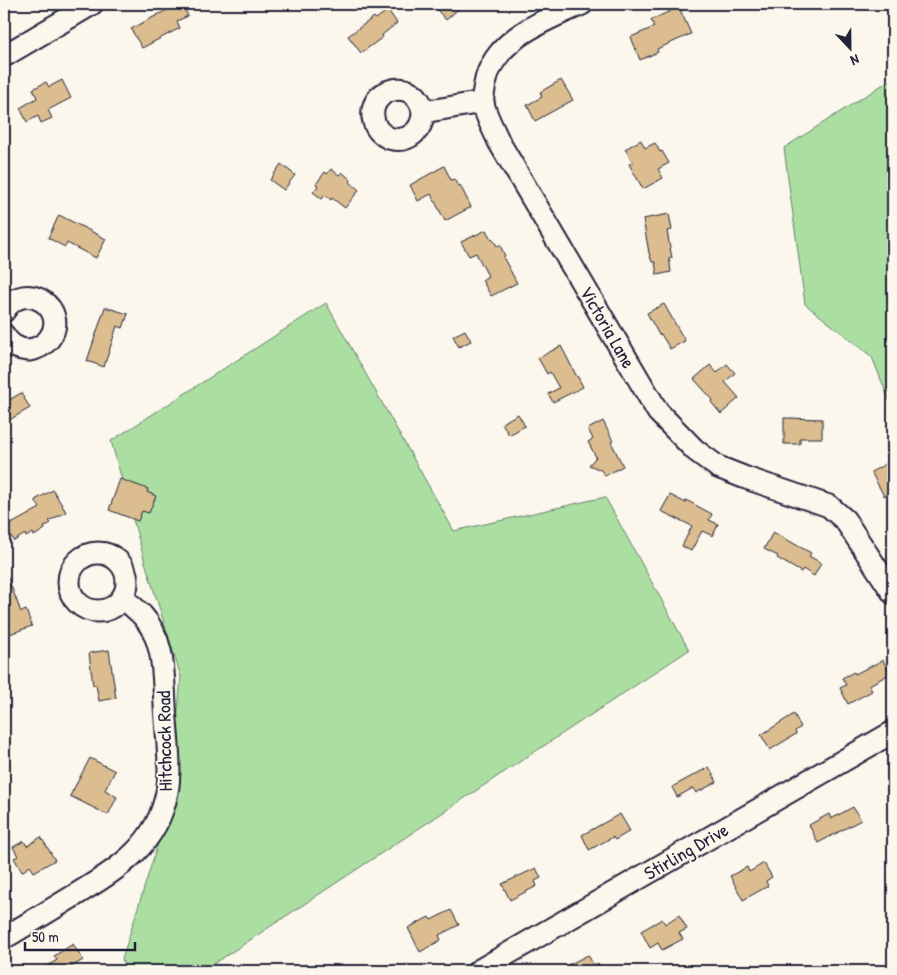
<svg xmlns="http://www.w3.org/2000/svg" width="897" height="975" font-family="'Patrick Hand',sans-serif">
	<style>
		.green { fill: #abdfa1; stroke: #66806e }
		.building { fill: #dbbd8f; stroke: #22223b }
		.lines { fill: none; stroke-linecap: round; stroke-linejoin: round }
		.minor-casing { stroke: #22223b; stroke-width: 25 }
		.minor { stroke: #fbf7ec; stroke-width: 21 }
		.labels { text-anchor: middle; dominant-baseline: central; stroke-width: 4; stroke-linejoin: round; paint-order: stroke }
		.street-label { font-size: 19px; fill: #22223b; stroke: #fbf7ec }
	</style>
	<rect width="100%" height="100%" fill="#fbf7ec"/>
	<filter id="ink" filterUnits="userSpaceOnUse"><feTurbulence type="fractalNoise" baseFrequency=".02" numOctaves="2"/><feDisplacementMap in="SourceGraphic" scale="10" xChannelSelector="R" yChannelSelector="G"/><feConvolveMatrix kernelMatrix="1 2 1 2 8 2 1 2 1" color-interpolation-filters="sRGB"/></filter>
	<g filter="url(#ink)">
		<g class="green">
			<path d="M893,78V410L872,357L805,304L784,148Z"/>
			<path d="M326,303L454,531L605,497L689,650L203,971H126L122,959L169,808L181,677L145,562L111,441Z"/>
		</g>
		<g class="building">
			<path d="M178,4H182L188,16L177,21L180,28L142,48L131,29Z"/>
			<path d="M432,4H464L446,20Z"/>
			<path d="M679,7L691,34L657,49L658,52L640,60L631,37L654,27L651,20Z"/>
			<path d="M388,10L397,23L382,35L383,37L361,53L348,36L374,17L376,19Z"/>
			<path d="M62,80L71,98L48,110L52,118L41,123L38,116L27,122L20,108L37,98L33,89L46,82L49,87Z"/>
			<path d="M561,80L573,100L535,121L527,105L542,97L540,92Z"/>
			<path d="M641,140L645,148L655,143L660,152L662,151L669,163L658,169L663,178L643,189L629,164L633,162L625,149Z"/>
			<path d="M281,164L295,175L284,190L270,180Z"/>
			<path d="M444,166L451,180L454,179L458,186L460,185L471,207L445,221L431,194L418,201L410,185Z"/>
			<path d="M331,169L339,175L342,172L351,180L350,182L359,190L345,208L332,198L331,200L325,195L322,199L313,192L318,186L316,184L325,172L327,174Z"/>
			<path d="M669,214L672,230L667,231L672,258H669L671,272L657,275L655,262H652L649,253L643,219Z"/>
			<path d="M59,215L106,239L96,258L67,243L65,247L48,238Z"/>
			<path d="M486,230L491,239L492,238L497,246L500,245L505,256L503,257L517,283L491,296L482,280L488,276L476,253L469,256L461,242Z"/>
			<path d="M664,304L685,341L670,349L661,334L659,335L647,313Z"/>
			<path d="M105,307L128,314L123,328L117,326L104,367L87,361Z"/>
			<path d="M465,330L471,341L459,347L453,336Z"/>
			<path d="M561,346L577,377H578L583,387L553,402L548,394L559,388L550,372L547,374L538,358Z"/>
			<path d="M727,364L735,373L725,382L739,398L721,414L711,402L713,400L694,379L710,365L717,373Z"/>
			<path d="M21,393L30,408L4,423V403Z"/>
			<path d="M518,414L525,426L509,435L502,423Z"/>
			<path d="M784,418L822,419V438H800V444H784Z"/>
			<path d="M603,421L613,441L611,442L623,466L605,476L601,470L589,465L596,457L588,442L593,439L588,429Z"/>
			<path d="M889,462L893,468V491L884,496L871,472Z"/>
			<path d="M120,479L148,489L147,492L156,496L149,513L142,511L138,521L109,510Z"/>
			<path d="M53,490L66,512L49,521L51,523L44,527L45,529L34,536L33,533L26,537L25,534L14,541L6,527L40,508L35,500Z"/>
			<path d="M670,495L686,503V500L712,514L709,520L718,524L713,536L702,531L691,551L682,546L692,526L661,511Z"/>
			<path d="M773,532L811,553L809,556L821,563L814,576L803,569L801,572L777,558L778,556L764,549Z"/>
			<path d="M4,570H5L21,612L26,610L32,626L4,636Z"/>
			<path d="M109,650L116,698L99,701L96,685H93L89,653Z"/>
			<path d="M883,660L890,674L869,685L872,691L848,704L840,688L846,685L842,678L854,672L855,674Z"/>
			<path d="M794,714L801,727L795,731L796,734L770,750L761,735Z"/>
			<path d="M90,758L115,771L105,790L117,797L108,815L70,796Z"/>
			<path d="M709,767L717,782L696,793L693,788L677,797L672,787Z"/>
			<path d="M853,807L861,820L818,843L809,825L829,814L831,819Z"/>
			<path d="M620,814L630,831L615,840L613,837L589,850L582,835Z"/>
			<path d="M41,837L55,860L34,872L30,866L22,872L14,858L18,856L13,847L24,841L27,846Z"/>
			<path d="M764,863L772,877L766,881L768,886L743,900L730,876L747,867L749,872Z"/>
			<path d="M536,868L541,878L535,881L537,886L510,900L502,884Z"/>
			<path d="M451,910L459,925L439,935L441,940L420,952L408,928L429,917L431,920Z"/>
			<path d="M679,915L687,929L679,933L683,939L662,950L658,943L650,948L641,931L662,919L665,924Z"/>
			<path d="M73,944L83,960L64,971H39L57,960L54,956Z"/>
			<path d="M588,955L597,971H556Z"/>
		</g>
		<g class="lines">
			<defs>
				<g id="minor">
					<path d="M582,4C545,20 493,39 485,84C484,90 482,97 483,103C486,117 494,130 499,142L658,412L695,450L718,467L746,478L829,506L845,520L893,593"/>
					<path d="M4,56L92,4"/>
					<path d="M423,112C417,74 364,88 374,122C376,129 382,135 389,138C408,144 423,130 423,112L483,102"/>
					<path d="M4,311C25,277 71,310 49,339C44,345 37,349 29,350C18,350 9,344 4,335"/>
					<circle cx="98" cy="582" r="29"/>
					<path d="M4,938C26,925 49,911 72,897C116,870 157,847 167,792C172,767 166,731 165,705C163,673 165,640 142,615C136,609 129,603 122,598"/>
					<path d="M478,971L893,732"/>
				</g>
			</defs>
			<use href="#minor" class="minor-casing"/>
			<use href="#minor" class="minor"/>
		</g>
	</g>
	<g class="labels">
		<g class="street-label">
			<text transform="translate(608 327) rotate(60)">Victoria Lane</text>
			<text transform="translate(164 741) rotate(-91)">Hitchcock Road</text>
			<text transform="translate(686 851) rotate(-30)">Stirling Drive</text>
		</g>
	</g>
	<rect width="897" height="975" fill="none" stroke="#fbf7ec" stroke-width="20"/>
	<rect x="10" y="10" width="877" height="955" fill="none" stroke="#22223b" stroke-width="2" filter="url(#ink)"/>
	<g transform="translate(850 48) rotate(158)" stroke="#fbf7ec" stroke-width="4" paint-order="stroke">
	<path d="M0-4L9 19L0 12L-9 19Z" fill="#22223b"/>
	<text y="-8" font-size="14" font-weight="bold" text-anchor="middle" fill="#22223b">N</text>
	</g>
	<path d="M25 942v8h110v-8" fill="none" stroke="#22223b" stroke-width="2.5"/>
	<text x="32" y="942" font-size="15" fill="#22223b" stroke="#fbf7ec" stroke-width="4" paint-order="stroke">50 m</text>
</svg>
